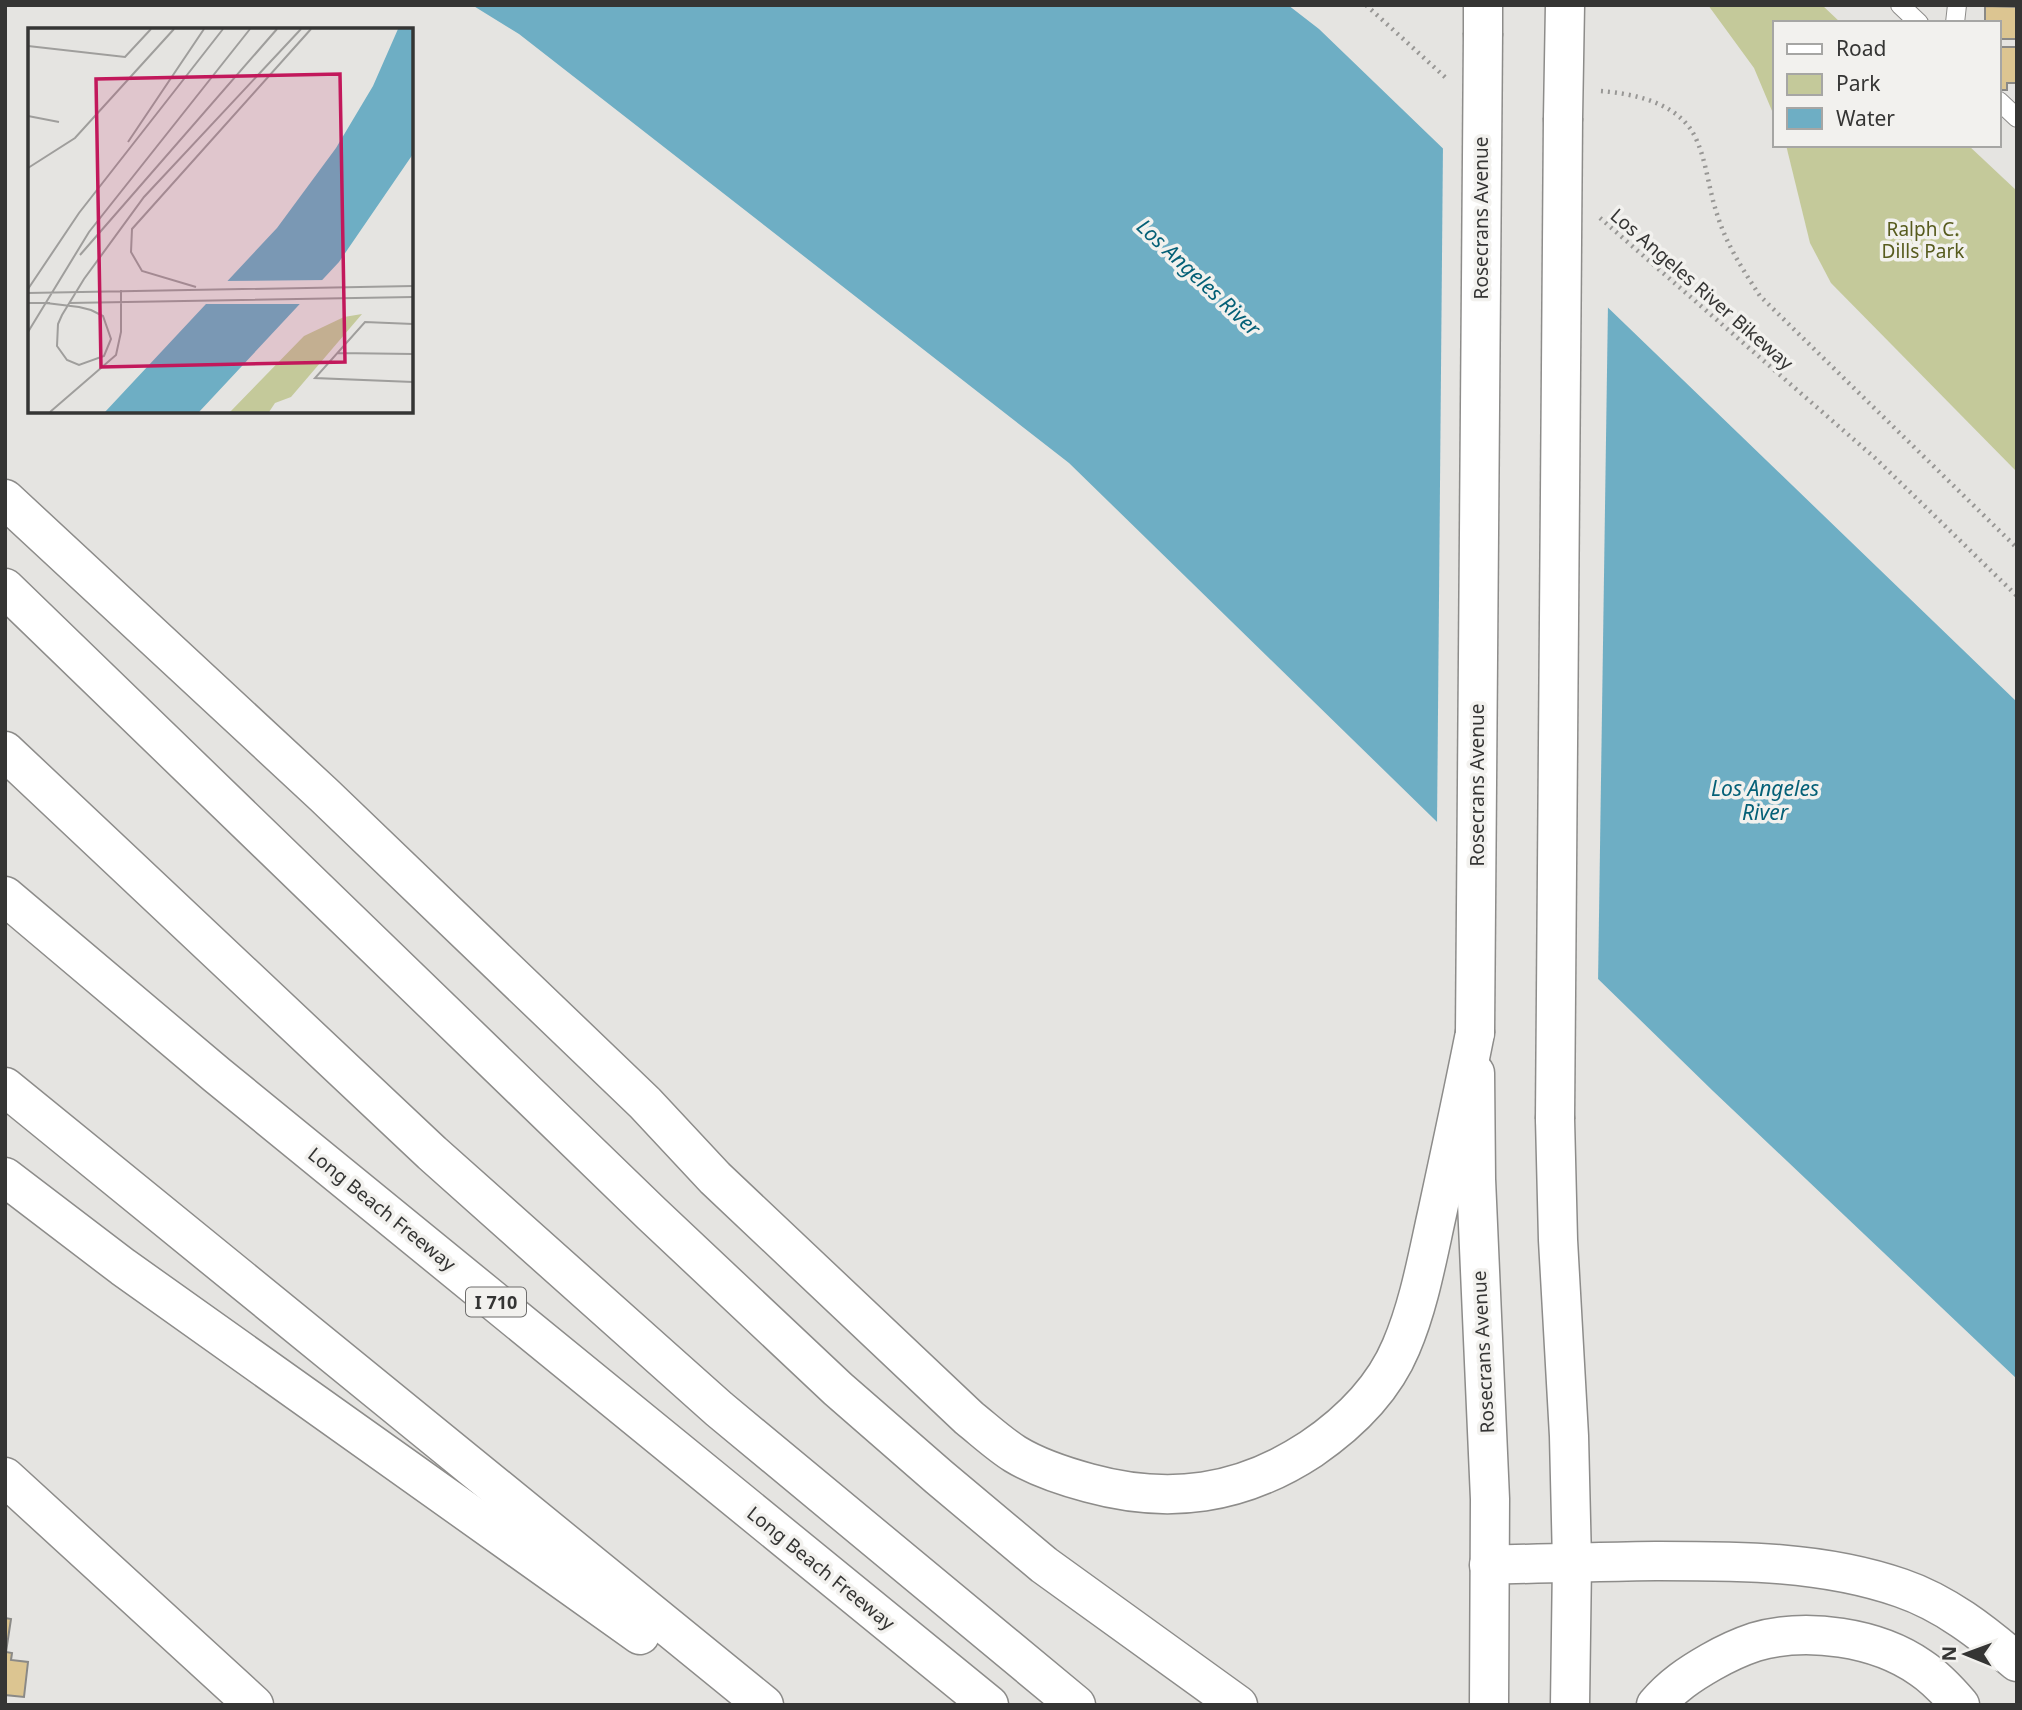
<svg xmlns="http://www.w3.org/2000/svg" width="2022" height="1710" font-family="'Noto Sans',sans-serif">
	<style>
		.green { fill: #c4c99a }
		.water { fill: #6eaec4 }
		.pier { fill: #e5e4e1 }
		.building { fill: #dcc591; stroke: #8a8986; stroke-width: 2 }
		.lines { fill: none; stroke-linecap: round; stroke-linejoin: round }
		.service-casing { stroke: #8d8c8a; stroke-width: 20 }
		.primary-casing { stroke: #8d8c8a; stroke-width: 41 }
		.motorway-casing { stroke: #8d8c8a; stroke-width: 41 }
		.path { stroke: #989795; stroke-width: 4.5; stroke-dasharray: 2 5; stroke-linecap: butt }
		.service { stroke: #fff; stroke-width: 18 }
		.primary { stroke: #fff; stroke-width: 38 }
		.motorway { stroke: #fff; stroke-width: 38 }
		.primary-bridge-casing { stroke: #8d8c8a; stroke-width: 41; stroke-linecap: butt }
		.primary-bridge { stroke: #fff; stroke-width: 38 }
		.labels { text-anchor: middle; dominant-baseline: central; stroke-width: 7; stroke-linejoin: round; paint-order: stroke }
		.shield { fill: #f2f1ee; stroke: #6e6d6c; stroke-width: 2 }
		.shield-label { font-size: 18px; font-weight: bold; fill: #353534 }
		.street-label { font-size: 19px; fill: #353534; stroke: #f2f1ee }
		.park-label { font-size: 19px; fill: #575b1e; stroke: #f2f1ee }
		.water-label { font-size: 21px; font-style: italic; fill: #056077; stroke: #f2f1ee }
		.inset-road { fill: none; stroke: #9f9e9c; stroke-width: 2 }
		.view { fill: #c2185b; fill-opacity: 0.15; stroke: #c2185b; stroke-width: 3.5 }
		.inset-edge { fill: none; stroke: #353534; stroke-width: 3.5 }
	</style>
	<rect width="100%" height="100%" fill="#e5e4e1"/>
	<g class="green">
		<path d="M1708,5H1822L1841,23H1775V118L1754,68Z"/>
		<path d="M1786,145H1968L2017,191V472L1831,283L1810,243Z"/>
	</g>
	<path class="water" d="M472,5H1288L1319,29L2017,702V1379L1713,1091L1069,463L519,34Z"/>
	<path class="pier" d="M1443,143L1608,303L1598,984L1437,826Z"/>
	<g class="building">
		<path d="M1985,6L2017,7V39H1999V23H1985Z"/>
		<path d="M1999,47H2017V83H2007V90H1999Z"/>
		<path d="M5,1618L11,1619L6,1652L12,1653L11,1660L28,1662L24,1697L5,1695Z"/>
	</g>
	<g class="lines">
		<defs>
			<g id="service">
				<path d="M1900,5L1919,23"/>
				<path d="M1955,23L1957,5"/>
				<path d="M1999,101L2017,118"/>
			</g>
			<g id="primary">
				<path d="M1483,33V5"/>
				<path d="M1563,118L1565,5"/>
				<path d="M1475,1073L1476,1179L1490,1499L1489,1705"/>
				<path d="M1555,1119L1558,1240L1569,1436L1572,1562L1570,1705"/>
			</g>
			<g id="motorway">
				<path d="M5,499L324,795L645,1103L715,1178L969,1418C984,1430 999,1444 1015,1454C1038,1468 1063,1476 1089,1483C1169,1505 1241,1495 1311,1449C1349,1423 1383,1390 1401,1347C1419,1305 1427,1259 1437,1214C1450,1154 1463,1093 1475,1033"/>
				<path d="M5,588L652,1214L838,1389L939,1477L1044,1565L1238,1705"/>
				<path d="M5,751L432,1153L719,1409L1076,1705"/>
				<path d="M5,896L217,1075L989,1705"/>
				<path d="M5,1087L764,1705"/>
				<path d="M5,1177L123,1267L640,1635"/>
				<path d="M5,1477L254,1705"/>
				<path d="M1489,1565C1546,1563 1603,1562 1659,1561C1741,1561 1823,1561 1901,1588C1945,1603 1982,1632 2017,1662"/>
				<path d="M1656,1705C1672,1686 1690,1674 1711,1662C1725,1654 1740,1647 1755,1642C1807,1627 1877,1637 1921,1668C1936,1678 1948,1691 1960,1705"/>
			</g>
		</defs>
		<use href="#service" class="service-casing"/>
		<use href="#primary" class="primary-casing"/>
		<use href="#motorway" class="motorway-casing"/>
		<g class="path">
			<path d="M1366,5L1446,78"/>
			<path d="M1601,91C1637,94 1682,104 1697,141C1707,164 1709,191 1717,214C1726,244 1743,270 1760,296L2017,548"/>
			<path d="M1600,218L1875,458L2017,596"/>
		</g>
		<use href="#service" class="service"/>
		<use href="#primary" class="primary"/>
		<use href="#motorway" class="motorway"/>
		<defs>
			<g id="primary-bridge">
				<path d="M1475,1033L1483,33"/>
				<path d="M1555,1119L1563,118"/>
			</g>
		</defs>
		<use href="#primary-bridge" class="primary-bridge-casing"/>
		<use href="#primary-bridge" class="primary-bridge"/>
	</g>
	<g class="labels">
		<rect class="shield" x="466" y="1287.5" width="60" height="29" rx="5"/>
		<g class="shield-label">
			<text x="496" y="1302">I 710</text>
		</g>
		<g class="street-label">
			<text transform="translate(1481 218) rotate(-90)">Rosecrans Avenue</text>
			<text transform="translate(1702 289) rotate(41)">Los Angeles River Bikeway</text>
			<text transform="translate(1477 785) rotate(-90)">Rosecrans Avenue</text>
			<text transform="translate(382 1209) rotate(39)">Long Beach Freeway</text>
			<text transform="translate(1483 1352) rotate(-93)">Rosecrans Avenue</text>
			<text transform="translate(821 1568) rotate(39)">Long Beach Freeway</text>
		</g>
		<g class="park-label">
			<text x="1923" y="229">Ralph C.<tspan x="1923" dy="22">Dills Park</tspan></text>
		</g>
		<g class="water-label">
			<text transform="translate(1199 277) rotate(43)">Los Angeles River</text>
			<text x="1765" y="788">Los Angeles<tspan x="1765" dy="24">River</tspan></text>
		</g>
	</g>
	<g transform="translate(28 28)">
		<rect width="385" height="385" fill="#e5e4e1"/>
		<path d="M334,286L263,369L247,375L241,384H202L276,308L316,289Z" fill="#c4c99a"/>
		<path d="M370,1H385V126L311,234L171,384H77L249,200L308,120L345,58Z" fill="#6eaec4"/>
		<path d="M299,252L277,276H172L193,253Z" fill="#e5e4e1"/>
		<path class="inset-road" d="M0,18L97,29L123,1M0,88L31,94M100,114L176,1M0,140L47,110L146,1M52,227L249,1M168,259L114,243L103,224L104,201L283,1M0,261L51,185L195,1M0,265L385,258M0,275H22M18,275L51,279L63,282L75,288L83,311L76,328L51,337L39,332L29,318L30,296L34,287L56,251L116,169L273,1M41,275L385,269M385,296L337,294L287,350L385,354M0,304L61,204L222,1M309,325L385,326M22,384L88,327L93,304V262"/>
		<path class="view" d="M312,46L317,334L73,339L68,51Z"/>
		<rect width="385" height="385" class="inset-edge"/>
	</g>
	<rect width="2022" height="1710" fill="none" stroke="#353534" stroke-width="14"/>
	<rect x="1773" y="21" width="228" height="126" fill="#f2f1ee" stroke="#a6a6a4" stroke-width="2"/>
	<rect x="1787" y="44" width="35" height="10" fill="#ffffff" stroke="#a6a6a4" stroke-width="2"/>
	<text x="1836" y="56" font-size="21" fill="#353534">Road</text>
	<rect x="1787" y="74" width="35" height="21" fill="#c4c99a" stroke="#a6a6a4" stroke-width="2"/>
	<text x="1836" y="91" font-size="21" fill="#353534">Park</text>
	<rect x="1787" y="108" width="35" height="21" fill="#6eaec4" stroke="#a6a6a4" stroke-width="2"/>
	<text x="1836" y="126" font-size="21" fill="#353534">Water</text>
	<g transform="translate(1966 1654) rotate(271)" stroke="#f2f1ee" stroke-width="5" paint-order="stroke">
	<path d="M0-5L12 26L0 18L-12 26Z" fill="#353534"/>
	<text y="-10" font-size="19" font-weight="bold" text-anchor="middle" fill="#353534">N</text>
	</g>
</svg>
